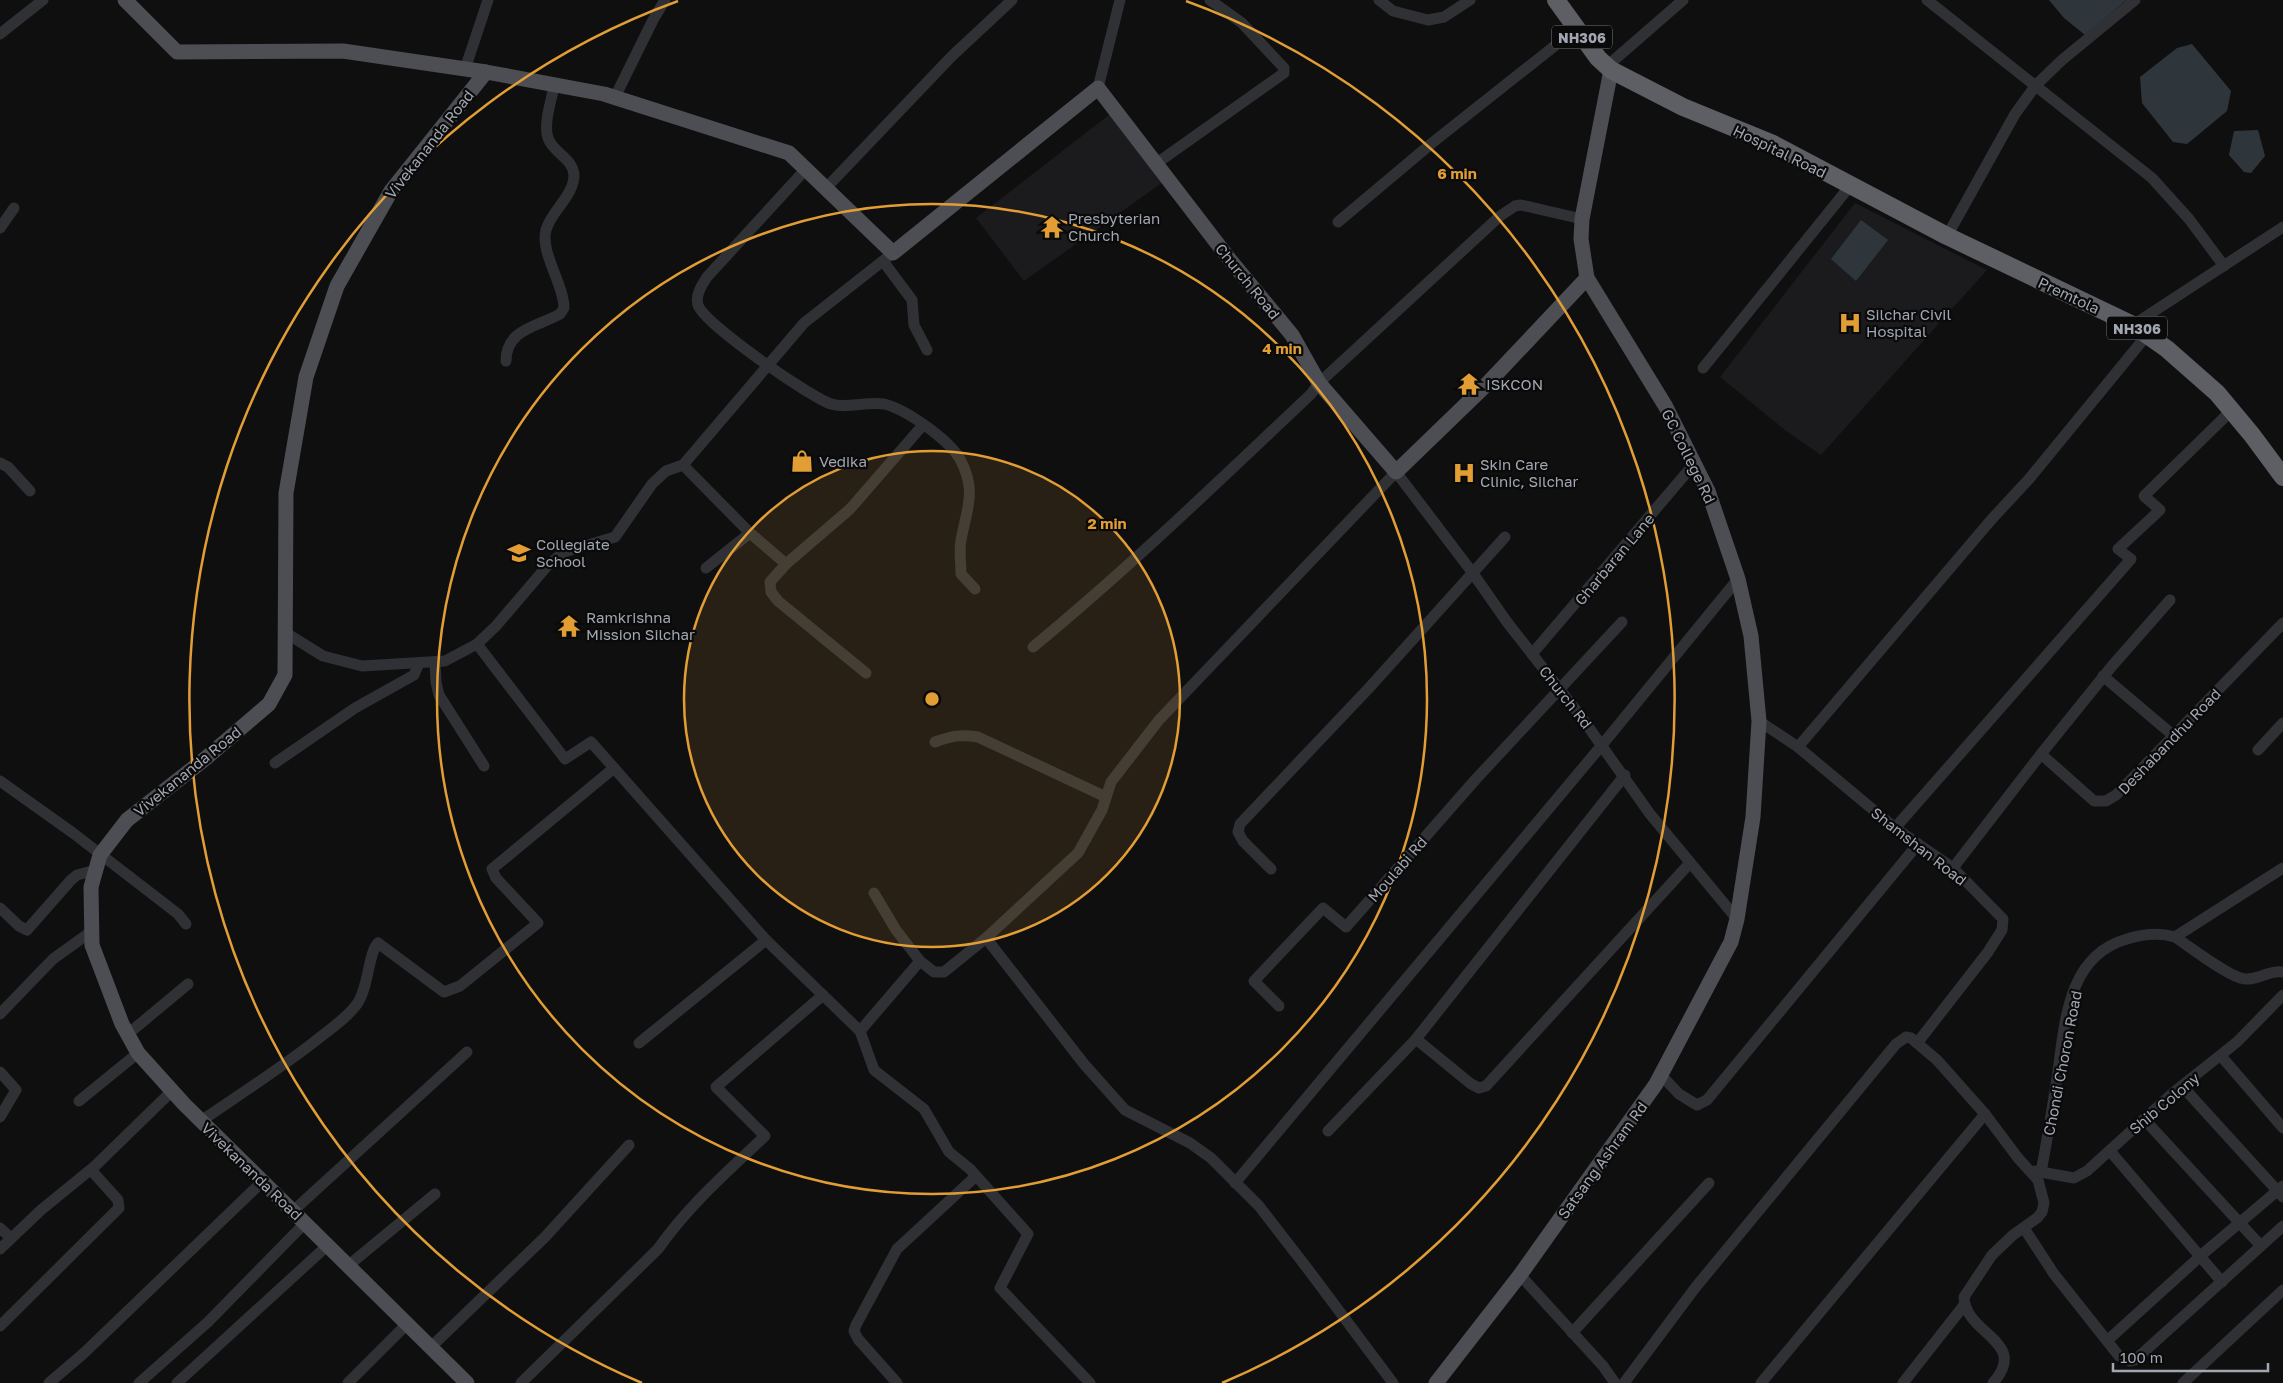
<svg xmlns="http://www.w3.org/2000/svg" width="2283" height="1383" font-family="'Golos Text',sans-serif">
	<style>
		.built { fill: #1b1b1d }
		.water { fill: #2e363c }
		.lines { fill: none; stroke-linecap: round; stroke-linejoin: round }
		.minor { stroke: #303135; stroke-width: 11 }
		.major { stroke: #4c4e53; stroke-width: 15 }
		.highway { stroke: #5d5f65; stroke-width: 18 }
		.ring { fill: none; stroke: #e29e35; stroke-width: 2.5 }
		.labels { text-anchor: middle; dominant-baseline: central; stroke-width: 4.5; stroke-linejoin: round; paint-order: stroke }
		.shield { fill: #0a0a0b; stroke: #74777e; stroke-width: 1 }
		.shield-label { font-size: 14px; font-weight: bold; fill: #a1a6b0 }
		.street-label { font-size: 15px; fill: #a1a6b0; stroke: #0a0a0b }
		.poi-label { font-size: 15px; fill: #a1a6b0; stroke: #0a0a0b; text-anchor: start }
		.centre { fill: #e29e35; stroke: #0a0a0b; stroke-width: 2.5 }
		.ring-label { font-size: 15px; text-anchor: middle; font-weight: bold; fill: #e29e35; stroke: #0a0a0b; stroke-width: 4.5; stroke-linejoin: round; paint-order: stroke }
	</style>
	<rect width="100%" height="100%" fill="#0f0f10"/>
	<g class="built">
		<path d="M1119,107L1166,180L1024,281L976,218Z"/>
		<path d="M1855,203L1987,270L1821,455L1786,431L1720,377Z"/>
	</g>
	<g class="water">
		<path d="M2049,0H2126L2085,35L2064,18Z"/>
		<path d="M2192,44L2231,91L2227,111L2187,144L2173,142L2142,103L2140,77L2177,48Z"/>
		<path d="M2258,130L2265,156L2251,173L2244,172L2229,155L2234,131Z"/>
		<path d="M1861,220L1888,240L1856,281L1831,259Z"/>
	</g>
	<g class="lines">
		<g class="minor">
			<path d="M1379,0L1393,11L1428,20L1444,17L1470,0"/>
			<path d="M1927,0L2152,178L2189,219L2224,266"/>
			<path d="M0,34L43,0"/>
			<path d="M1606,67L1683,0"/>
			<path d="M465,69L488,0"/>
			<path d="M1098,88L1120,0"/>
			<path d="M615,97L653,20L665,0"/>
			<path d="M1157,163L1284,73V68L1242,23L1210,0"/>
			<path d="M806,169L707,277C702,285 695,295 698,305C704,324 810,397 831,404C847,409 867,401 884,404C906,409 949,440 960,459C977,491 967,508 961,540C959,551 961,563 961,574L975,589"/>
			<path d="M826,188L952,56L1012,0"/>
			<path d="M1338,222L1432,143L1576,29"/>
			<path d="M0,228L14,208"/>
			<path d="M1947,236L2015,114L2036,85L2062,60L2135,0"/>
			<path d="M883,261L912,300L914,325L927,350"/>
			<path d="M2133,325L2283,227"/>
			<path d="M506,361C506,329 537,327 560,314L564,308C564,284 540,253 546,230C551,211 574,196 574,175C573,158 553,153 548,138C543,123 552,100 554,85"/>
			<path d="M1703,368L1850,186"/>
			<path d="M0,463L8,467L30,491"/>
			<path d="M683,465L750,533L786,564L770,582L771,592L778,601L866,673"/>
			<path d="M786,564L850,509L923,425"/>
			<path d="M706,568L750,533"/>
			<path d="M286,633L323,656L362,666L445,661L477,644L496,626L548,565L564,552L615,537L652,484L666,471L683,465L804,323L893,253"/>
			<path d="M477,644L565,759L591,742L766,940"/>
			<path d="M1033,647C1130,567 1220,480 1311,394L1319,383L1500,216L1515,206L1521,205L1582,219"/>
			<path d="M1532,654L1694,464"/>
			<path d="M435,662L436,682L439,695L484,766"/>
			<path d="M2103,676L2174,736"/>
			<path d="M1759,721L1798,747L1895,828L1953,868L2003,919L2002,930L1988,952L1918,1042"/>
			<path d="M935,742C951,736 961,734 978,737L1106,797"/>
			<path d="M1798,747L1991,520L2029,479L2147,335"/>
			<path d="M2258,750L2283,723"/>
			<path d="M2041,754L2112,666L2170,600"/>
			<path d="M275,763L355,708L414,675L419,663"/>
			<path d="M0,781L73,833L178,914L186,924"/>
			<path d="M1895,828L2131,559L2118,549L2160,510L2144,496L2232,410"/>
			<path d="M1953,868L2041,754L2094,801H2106L2116,795L2283,623"/>
			<path d="M1271,869L1243,841L1238,832L1240,824L1369,688L1505,537"/>
			<path d="M874,893L896,930L920,961"/>
			<path d="M0,908L19,926L27,930L71,880L77,875L96,870"/>
			<path d="M2175,937L2283,868"/>
			<path d="M1279,1006L1254,981L1323,908L1346,927L1476,779L1622,622"/>
			<path d="M0,1014L53,959L92,931"/>
			<path d="M860,1031L920,961L934,972H944L986,938"/>
			<path d="M128,1034L188,984"/>
			<path d="M1416,1039L1471,1084L1479,1088L1486,1086L1689,864"/>
			<path d="M639,1043L766,940L860,1031L874,1070L924,1109L949,1152L970,1169L1028,1234L1000,1288L1090,1383"/>
			<path d="M2221,1056L2283,1128"/>
			<path d="M0,1072L16,1090L0,1117"/>
			<path d="M1661,1075L1679,1094L1697,1105L1707,1100L1918,844"/>
			<path d="M2182,1086L2283,1197"/>
			<path d="M79,1101L138,1053"/>
			<path d="M1985,1114L2018,1158L2038,1180L2044,1203L2042,1212L2037,1218L2013,1235L1992,1255L1964,1297C1965,1335 2030,1341 1993,1383"/>
			<path d="M2144,1119L2261,1246"/>
			<path d="M201,1121C239,1095 278,1070 314,1042C329,1030 346,1019 357,1004C369,987 368,953 378,943L444,992L460,986L538,923L496,878L492,869L614,768"/>
			<path d="M1328,1131L1416,1039L1625,775"/>
			<path d="M2110,1151L2222,1282"/>
			<path d="M2035,1171L2074,1178L2087,1171L2174,1092L2237,1042L2283,995"/>
			<path d="M2041,1172C2047,1141 2052,1110 2057,1078C2065,1025 2066,956 2127,939C2143,934 2158,932 2175,937C2190,947 2230,978 2245,979C2258,980 2269,970 2283,972"/>
			<path d="M1235,1183L1602,745L1738,579"/>
			<path d="M293,1211L467,1052"/>
			<path d="M0,1228L11,1238"/>
			<path d="M2024,1228L2054,1274L2119,1356L2130,1361L2135,1360L2283,1226"/>
			<path d="M0,1249L41,1210L95,1166L173,1090"/>
			<path d="M349,1265L435,1194"/>
			<path d="M1520,1275L1603,1366L1615,1383"/>
			<path d="M0,1326L119,1208L118,1200L91,1170"/>
			<path d="M1572,1333L1709,1183"/>
			<path d="M2108,1340L2205,1252L2283,1186"/>
			<path d="M432,1346L545,1237L629,1145"/>
			<path d="M49,1383L83,1354L263,1181"/>
			<path d="M139,1383L208,1322L305,1223"/>
			<path d="M177,1383L328,1245"/>
			<path d="M348,1383L407,1324"/>
			<path d="M521,1383L658,1249C688,1206 727,1172 765,1136L716,1087L823,995"/>
			<path d="M897,1383L858,1339L854,1331L856,1325L897,1249L976,1176"/>
			<path d="M1393,1383L1307,1268L1259,1206L1211,1158L1190,1143L1125,1110L1084,1064L986,938L1078,853L1102,810L1111,782L1159,720L1396,472L1472,572L1507,622L1582,718L1650,814L1737,919"/>
			<path d="M1624,1383L1695,1288L1896,1044L1906,1037L1911,1038L1937,1060L1985,1114L1761,1383"/>
			<path d="M1903,1383L1965,1304"/>
			<path d="M2183,1383L2283,1290"/>
		</g>
		<g class="major">
			<path d="M125,0L177,52L343,51L486,72L604,94L789,153L893,253L1098,88L1230,260L1292,335L1319,383L1396,472L1486,385L1587,278"/>
			<path d="M467,1383L184,1104L138,1053L122,1024L92,945L91,887L100,855L127,820L206,758L269,704L285,675L286,493L306,377L337,286L391,191L486,72"/>
			<path d="M1436,1383L1520,1275L1656,1084L1731,942L1737,919L1753,817L1759,721L1751,636L1738,579L1708,491L1666,407L1587,278L1581,239L1582,219L1611,70"/>
		</g>
		<path class="highway" d="M1556,0L1598,58L1611,70L1683,107L1771,143L1947,236L2133,325L2167,349L2217,393L2252,435L2283,477"/>
	</g>
	<circle cx="932" cy="699" r="248" fill="#e29e35" fill-opacity=".12"/>
	<g class="ring">
		<circle cx="932" cy="699" r="248"/>
		<circle cx="932" cy="699" r="495"/>
		<path d="M642 1383A743 743 0 0 1 678 1M1186 1A743 743 0 0 1 1222 1383"/>
	</g>
	<defs>
		<symbol id="temple-bare" viewBox="-9 -9 18 18"><path d="M0-6L5-2H3V0L6.5 2.5H4V6H1.5V3h-3V6H-4V2.5H-6.5L-3 0V-2H-5Z" fill="#e29e35" stroke="#0a0a0b" stroke-width="2.5" paint-order="stroke"/></symbol>
		<symbol id="hospital-bare" viewBox="-9 -9 18 18"><path d="M-5-5h3v3.5h4V-5h3V5h-3V1.5h-4V5h-3Z" fill="#e29e35" stroke="#0a0a0b" stroke-width="2.5" paint-order="stroke"/></symbol>
		<symbol id="shop-bare" viewBox="-9 -9 18 18"><path d="M-5-2.5h2.3a2.7 3.5 0 0 1 5.4 0H5L5.5 6h-11ZM-1.5-2.5h3a1.5 2.3 0 0 0-3 0Z" fill="#e29e35" stroke="#0a0a0b" stroke-width="2.5" paint-order="stroke"/></symbol>
		<symbol id="school-bare" viewBox="-9 -9 18 18"><path d="M0-5L7-2L0 1L-7-2ZM-4 1L0 2.5L4 1V4Q0 6-4 4Z" fill="#e29e35" stroke="#0a0a0b" stroke-width="2.5" paint-order="stroke"/></symbol>
	</defs>
	<g fill-rule="evenodd">
		<use href="#temple-bare" x="1036" y="211" width="32" height="32"/>
		<use href="#hospital-bare" x="1834" y="307" width="32" height="32"/>
		<use href="#temple-bare" x="1453" y="368" width="32" height="32"/>
		<use href="#shop-bare" x="786" y="445" width="32" height="32"/>
		<use href="#hospital-bare" x="1448" y="457" width="32" height="32"/>
		<use href="#school-bare" x="503" y="537" width="32" height="32"/>
		<use href="#temple-bare" x="553" y="610" width="32" height="32"/>
	</g>
	<g class="labels">
		<g class="shield">
			<rect x="1552" y="25.5" width="60" height="23" rx="4"/>
			<rect x="2107" y="316.5" width="60" height="23" rx="4"/>
		</g>
		<g class="shield-label">
			<text x="1582" y="37">NH306</text>
			<text x="2137" y="328">NH306</text>
		</g>
		<g class="street-label">
			<text transform="translate(429 144) rotate(-52)">Vivekananda Road</text>
			<text transform="translate(1780 151) rotate(26)">Hospital Road</text>
			<text transform="translate(1248 281) rotate(51)">Church Road</text>
			<text transform="translate(2069 295) rotate(25)">Premtola</text>
			<text transform="translate(1689 456) rotate(64)">GC College Rd</text>
			<text transform="translate(1614 559) rotate(-50)">Gharbaran Lane</text>
			<text transform="translate(1566 697) rotate(52)">Church Rd</text>
			<text transform="translate(2169 741) rotate(-46)">Deshabandhu Road</text>
			<text transform="translate(187 771) rotate(-39)">Vivekananda Road</text>
			<text transform="translate(1919 846) rotate(38)">Shamshan Road</text>
			<text transform="translate(1397 869) rotate(-49)">Moulabi Rd</text>
			<text transform="translate(2062 1063) rotate(-79)">Chondi Choron Road</text>
			<text transform="translate(2164 1103) rotate(-40)">Shib Colony</text>
			<text transform="translate(1602 1160) rotate(-54)">Satsang Ashram Rd</text>
			<text transform="translate(252 1171) rotate(44)">Vivekananda Road</text>
		</g>
		<g class="poi-label">
			<text x="1068" y="218">Presbyterian<tspan x="1068" dy="17">Church</tspan></text>
			<text x="1866" y="314">Silchar Civil<tspan x="1866" dy="17">Hospital</tspan></text>
			<text x="1486" y="384">ISKCON</text>
			<text x="819" y="461">Vedika</text>
			<text x="1480" y="464">Skin Care<tspan x="1480" dy="17">Clinic, Silchar</tspan></text>
			<text x="536" y="544">Collegiate<tspan x="536" dy="17">School</tspan></text>
			<text x="586" y="617">Ramkrishna<tspan x="586" dy="17">Mission Silchar</tspan></text>
		</g>
	</g>
	<circle cx="932" cy="699" r="8" class="centre"/>
	<g class="ring-label">
		<text x="1457" y="179">6 min</text>
		<text x="1282" y="354">4 min</text>
		<text x="1107" y="529">2 min</text>
	</g>
	<path d="M2113 1363v8h155v-8" fill="none" stroke="#a1a6b0" stroke-width="2.5"/>
	<text x="2120" y="1363" font-size="15" fill="#a1a6b0" stroke="#0a0a0b" stroke-width="4" paint-order="stroke">100 m</text>
</svg>
